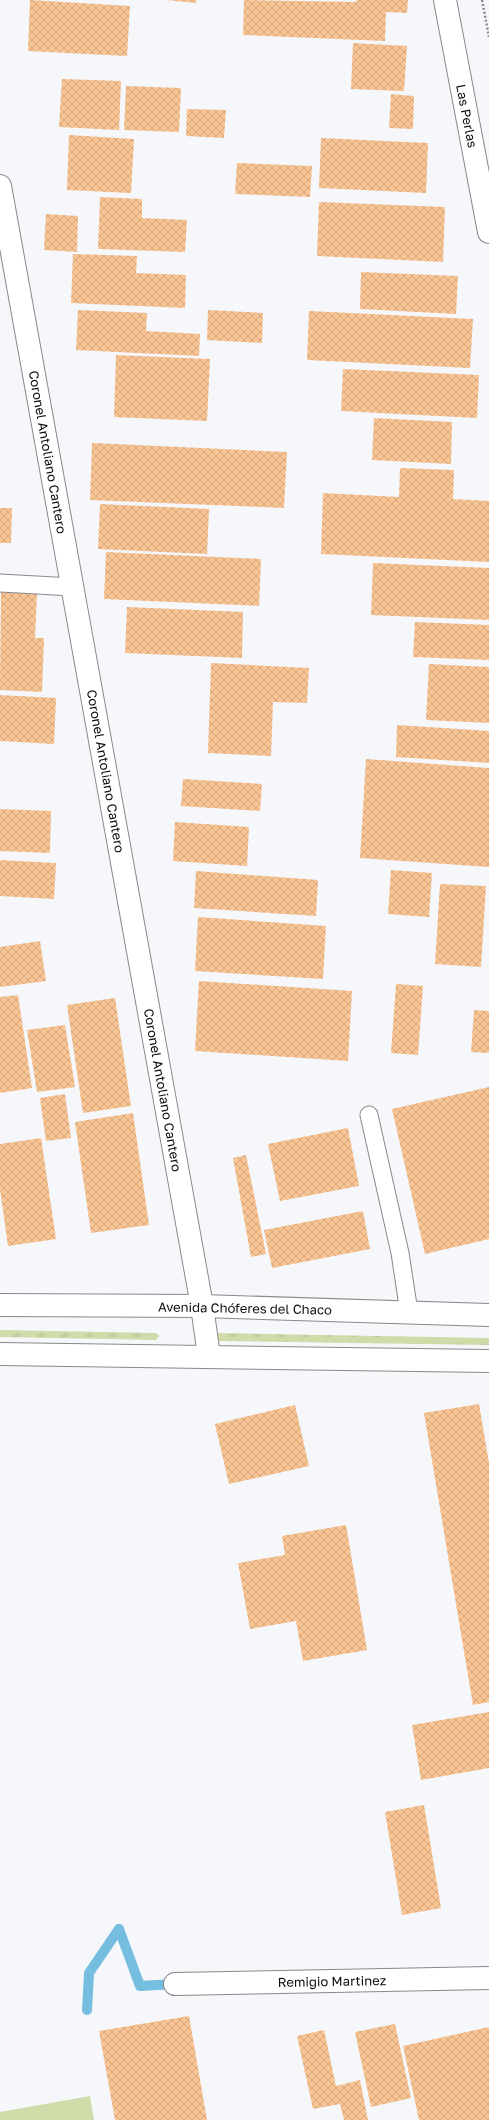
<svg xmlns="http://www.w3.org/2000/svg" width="489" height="2120" font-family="'Golos Text',sans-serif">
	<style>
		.grass { fill: url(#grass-tufts) }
		.pitch { fill: #cfdba9 }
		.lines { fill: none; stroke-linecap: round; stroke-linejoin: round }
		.stream { stroke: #75bee0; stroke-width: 10 }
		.building { fill: url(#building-cross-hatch) }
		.lane-casing { stroke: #88898a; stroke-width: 19 }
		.street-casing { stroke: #88898a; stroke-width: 24 }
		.secondary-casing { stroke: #88898a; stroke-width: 24 }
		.primary-casing { stroke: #88898a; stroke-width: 24 }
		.path { stroke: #898a8c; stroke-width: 2.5; stroke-dasharray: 2 2; stroke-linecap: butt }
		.lane { stroke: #fff; stroke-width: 17 }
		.street { stroke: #fff; stroke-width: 22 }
		.secondary { stroke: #fff; stroke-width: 22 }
		.primary { stroke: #fff; stroke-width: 22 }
		.labels { text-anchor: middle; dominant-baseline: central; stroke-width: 3; stroke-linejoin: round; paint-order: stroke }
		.street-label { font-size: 13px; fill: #0b0c0c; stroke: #fff }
	</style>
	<defs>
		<pattern id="grass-tufts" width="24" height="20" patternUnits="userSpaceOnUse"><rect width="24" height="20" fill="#cfdba9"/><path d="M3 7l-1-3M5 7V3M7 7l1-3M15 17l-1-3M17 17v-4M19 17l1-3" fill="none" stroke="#b0bb90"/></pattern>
		<pattern id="building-cross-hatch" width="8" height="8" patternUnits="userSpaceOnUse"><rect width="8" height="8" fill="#f9c493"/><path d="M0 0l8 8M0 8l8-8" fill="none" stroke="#d4a77e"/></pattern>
	</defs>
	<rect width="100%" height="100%" fill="#f6f7fa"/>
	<g class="grass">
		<path d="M0,1330L156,1333L159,1336L156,1340L0,1337Z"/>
		<path d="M219,1333L489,1338V1345L218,1341L216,1340V1334Z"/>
	</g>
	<path class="pitch" d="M90,2096L94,2120H0V2112Z"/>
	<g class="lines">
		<g class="stream">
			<path d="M119,1929L140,1986L175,1984"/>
			<path d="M87,2010L89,1973L119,1929"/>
		</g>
	</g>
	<g class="building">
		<path d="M30,0L130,6L127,56L28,51Z"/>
		<path d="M166,0H196V3Z"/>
		<path d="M244,0L356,2L357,0H408L407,13L386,12L385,41L243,35Z"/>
		<path d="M353,43L407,46L404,91L351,89Z"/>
		<path d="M62,79L121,81L119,130L59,127Z"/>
		<path d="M126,86L181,88L179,132L124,130Z"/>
		<path d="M391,94L414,96L413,129L389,128Z"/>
		<path d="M187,109L226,110L224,138L186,136Z"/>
		<path d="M69,135L134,139L131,193L67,190Z"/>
		<path d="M321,138L428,143L426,193L319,188Z"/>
		<path d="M237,163L312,166L310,197L235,194Z"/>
		<path d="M100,197L142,199V218L187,220L185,252L98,249Z"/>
		<path d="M319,202L445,207L443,262L317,256Z"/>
		<path d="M46,214L78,216L77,252L44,250Z"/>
		<path d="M73,254L137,256L136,273L186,275L185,308L71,303Z"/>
		<path d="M361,272L458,276L456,314L360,309Z"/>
		<path d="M78,310L147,313L146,331L200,334L199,356L76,350Z"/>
		<path d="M208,310L263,313L262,343L207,340Z"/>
		<path d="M309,311L473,319L470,368L307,360Z"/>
		<path d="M116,355L210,359L207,421L114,417Z"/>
		<path d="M343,369L479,375L477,418L341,411Z"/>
		<path d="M374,418L452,422L451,464L372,460Z"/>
		<path d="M92,443L287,452L284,508L90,500Z"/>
		<path d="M400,468L454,470L453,499L489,501V562L321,554L323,493L399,497Z"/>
		<path d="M100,504L209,509L207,554L98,549Z"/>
		<path d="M0,508H12L11,543H0Z"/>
		<path d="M106,552L261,559L259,606L104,599Z"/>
		<path d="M373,563L489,568V620L371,615Z"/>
		<path d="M1,591L37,593L35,638H44L42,692L0,690Z"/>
		<path d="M127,607L243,612L242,658L125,653Z"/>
		<path d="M415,622L489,625V660L413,657Z"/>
		<path d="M211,663L309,668L307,703L273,702L271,756L208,753Z"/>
		<path d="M429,664L489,667V723L426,720Z"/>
		<path d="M0,695L56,698L54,744L0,741Z"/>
		<path d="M397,725L489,731V763L396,757Z"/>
		<path d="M366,759L489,768V867L360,858Z"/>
		<path d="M183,779L262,784L260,811L181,806Z"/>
		<path d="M0,809L51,811L50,853L0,851Z"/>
		<path d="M175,822L249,827L247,866L173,861Z"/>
		<path d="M0,860L56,863L54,899L0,896Z"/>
		<path d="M391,870L432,873L429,917L388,914Z"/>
		<path d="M196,871L318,880L316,916L194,908Z"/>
		<path d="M440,884L486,886L481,967L435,964Z"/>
		<path d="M198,917L326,926L323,979L195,971Z"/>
		<path d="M40,941L46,981L0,987V947Z"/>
		<path d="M199,981L352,991L348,1061L195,1051Z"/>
		<path d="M396,984L423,986L418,1055L391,1053Z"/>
		<path d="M18,995L32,1088L0,1093V997Z"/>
		<path d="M115,998L131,1106L83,1113L67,1005Z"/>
		<path d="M474,1010L489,1011V1053L471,1052Z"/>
		<path d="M65,1025L75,1087L37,1092L27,1030Z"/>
		<path d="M489,1087V1239L425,1254L392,1109Z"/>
		<path d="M65,1094L71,1138L46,1141L40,1098Z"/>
		<path d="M133,1113L149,1225L91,1233L75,1122Z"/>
		<path d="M348,1128L359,1186L280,1201L268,1144Z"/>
		<path d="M41,1138L56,1239L8,1246L0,1189V1144Z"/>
		<path d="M246,1155L266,1254L251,1257L233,1158Z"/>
		<path d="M363,1211L370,1249L272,1268L264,1230Z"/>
		<path d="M479,1404L489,1463V1702L473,1705L424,1413Z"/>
		<path d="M295,1405L309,1466L229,1484L215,1424Z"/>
		<path d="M346,1525L367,1650L303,1661L296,1621L250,1629L238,1563L285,1555L282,1536Z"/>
		<path d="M489,1712V1768L421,1780L412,1725Z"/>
		<path d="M424,1805L441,1908L402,1915L385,1812Z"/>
		<path d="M189,2016L207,2120H115L99,2031Z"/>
		<path d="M395,2024L411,2098L371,2107L355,2032Z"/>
		<path d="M489,2027V2120H419L403,2046Z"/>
		<path d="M324,2030L336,2086L360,2080L368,2120H344L340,2104L313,2109L297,2036Z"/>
	</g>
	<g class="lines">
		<defs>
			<g id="lane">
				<path d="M0,583L73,587"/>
				<path d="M369,1115L400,1253L409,1312"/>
			</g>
			<g id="street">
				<path d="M0,186L202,1306L209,1356"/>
				<path d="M175,1984L489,1978"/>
			</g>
			<path id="secondary" d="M445,0L489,232"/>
			<g id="primary">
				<path d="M0,1305L202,1306L489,1315"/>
				<path d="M0,1354L489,1361"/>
			</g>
		</defs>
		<use href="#lane" class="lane-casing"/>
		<use href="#street" class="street-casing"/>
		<use href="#secondary" class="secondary-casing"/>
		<use href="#primary" class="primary-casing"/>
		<path class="path" d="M482,0L489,37"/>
		<use href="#lane" class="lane"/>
		<use href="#street" class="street"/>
		<use href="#secondary" class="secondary"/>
		<use href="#primary" class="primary"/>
	</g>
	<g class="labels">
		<g class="street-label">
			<text transform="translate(467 116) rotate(79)">Las Perlas</text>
			<text transform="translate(48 452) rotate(80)">Coronel Antoliano Cantero</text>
			<text transform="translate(106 771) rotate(80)">Coronel Antoliano Cantero</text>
			<text transform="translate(163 1090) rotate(80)">Coronel Antoliano Cantero</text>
			<text transform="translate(245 1308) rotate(1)">Avenida Chóferes del Chaco</text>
			<text transform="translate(332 1981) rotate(-1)">Remigio Martinez</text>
		</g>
	</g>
</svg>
